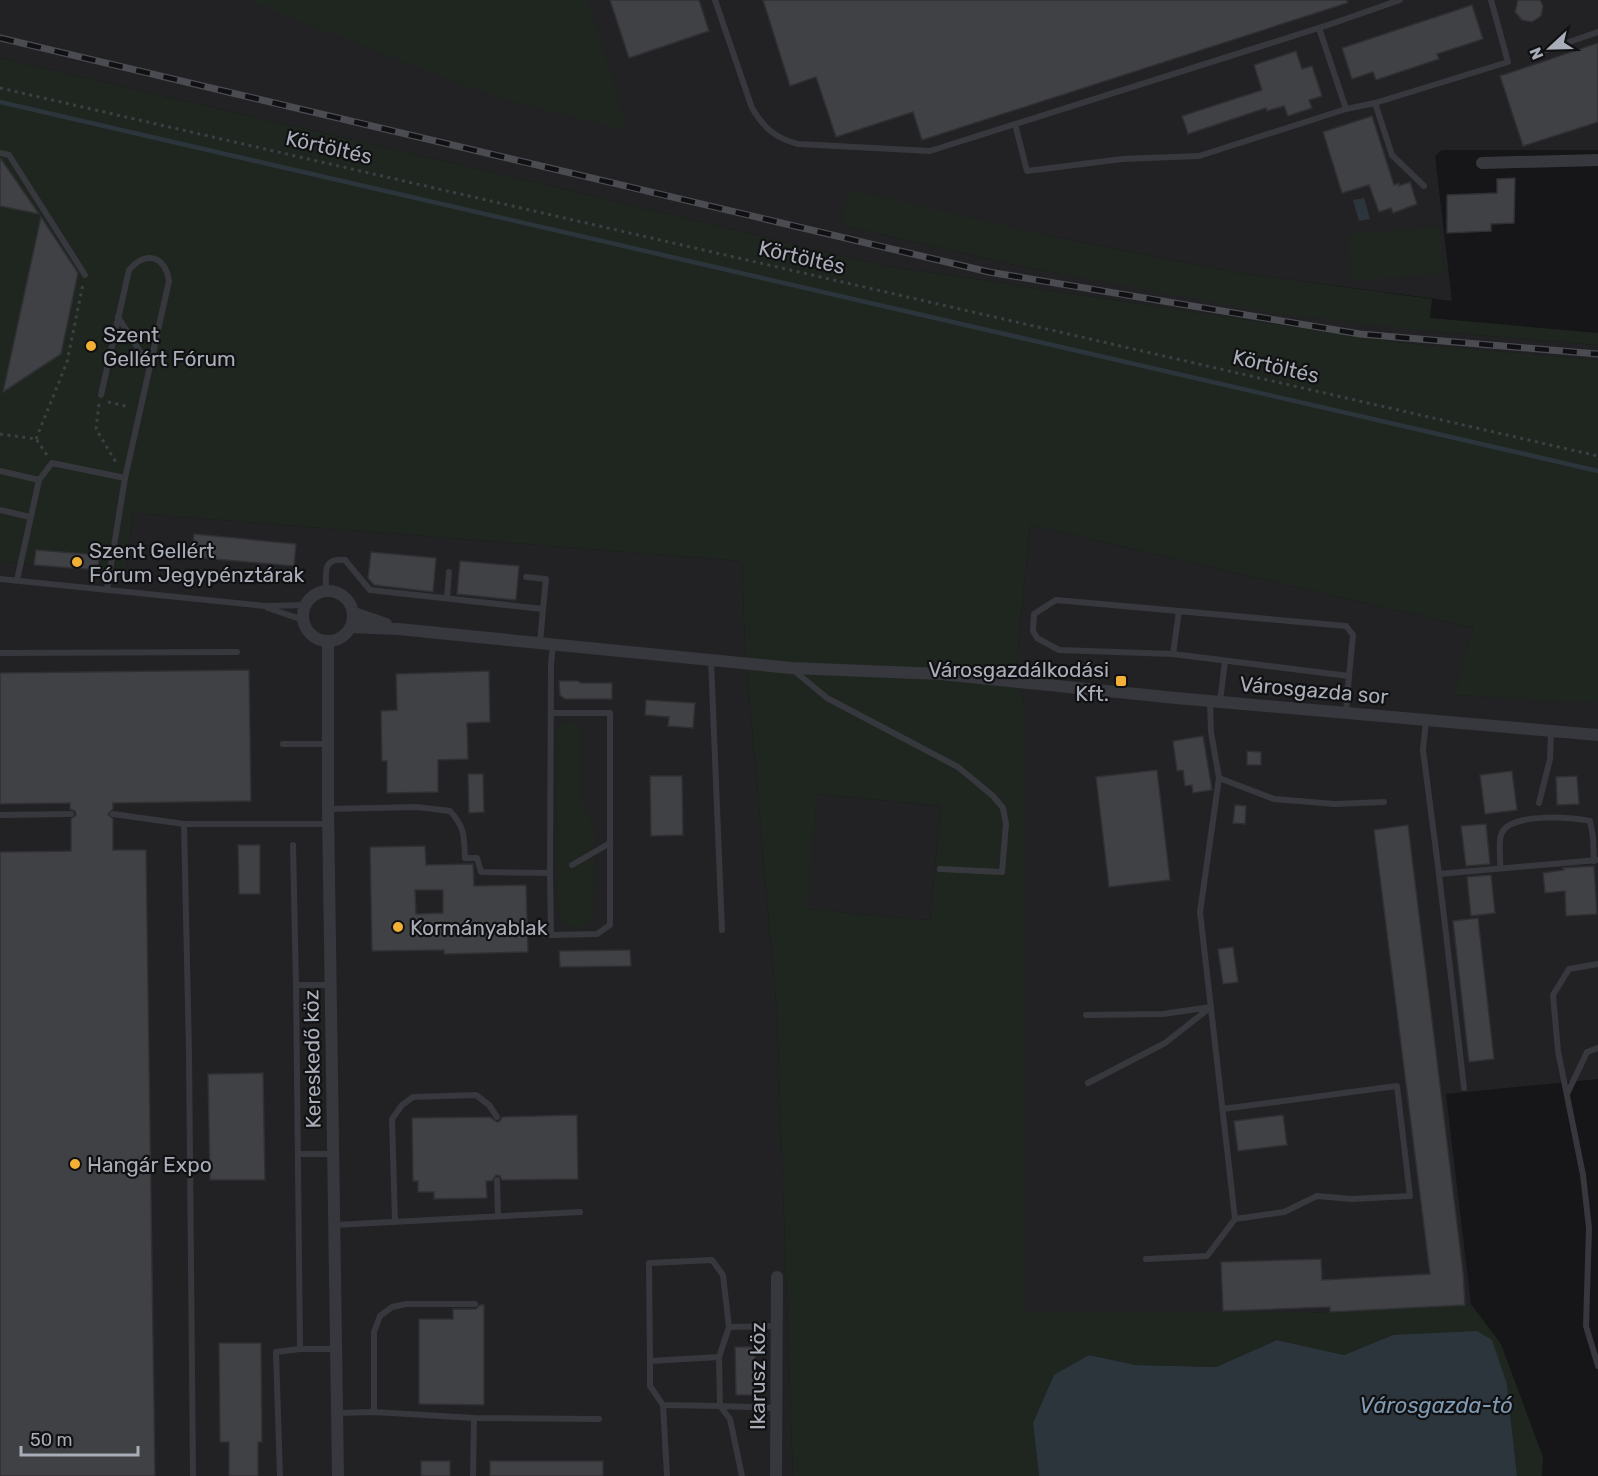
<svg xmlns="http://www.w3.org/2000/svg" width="1598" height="1476" font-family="Rubik,sans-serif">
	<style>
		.built { fill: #222225 }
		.green { fill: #1e261f; fill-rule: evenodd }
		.water { fill: #2c353c }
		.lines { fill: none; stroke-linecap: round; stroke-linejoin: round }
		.stream { stroke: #2c353c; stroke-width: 4.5 }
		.building { fill: #404145; stroke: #303034; stroke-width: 1.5; fill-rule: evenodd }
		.path { stroke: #3d3f44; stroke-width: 3; stroke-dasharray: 3 4.5; stroke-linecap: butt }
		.service { stroke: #37383d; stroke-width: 6 }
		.minor { stroke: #37383d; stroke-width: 12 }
		.rail-casing { stroke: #4a4c52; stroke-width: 7 }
		.rail { stroke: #111113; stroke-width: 4.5; stroke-dasharray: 14; stroke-linecap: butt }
		.poi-dot { fill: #f2b134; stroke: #111113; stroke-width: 2 }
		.labels { text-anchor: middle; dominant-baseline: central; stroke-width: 4.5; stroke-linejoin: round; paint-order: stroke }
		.street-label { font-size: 21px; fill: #a8adb8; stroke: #111113 }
		.poi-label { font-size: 21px; fill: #a8adb8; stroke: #111113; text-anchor: start }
		.water-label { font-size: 22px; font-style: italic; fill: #7f9bb3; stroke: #111113 }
	</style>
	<rect width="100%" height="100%" fill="#161618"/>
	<g class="built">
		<path d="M0,0H1598V150H1442L1435,156L1452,301L1240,273L1049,236L844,226L1025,267L1124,285L1428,331L1598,345V360L1403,343L881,265L572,191L0,58Z"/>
		<path d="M133,513L742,561L745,647L777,1013L793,1476H0V561L125,573Z"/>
		<path d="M1030,525L1473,628L1455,695L1598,702V1079L1446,1094L1471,1304L1309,1313H1025V710L1016,667Z"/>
		<path d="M817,794L941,806L930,920L806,909Z"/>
	</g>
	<g class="green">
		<path d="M246,0H588L628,131L492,96Z"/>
		<path d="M0,58L572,191L881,265L1403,343L1598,360V703L1454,695L1473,628L1030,525L1016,667L1025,710V1313H1309L1471,1304L1501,1344L1543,1457L1542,1476H1517L1507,1384L1393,1335L1344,1355L1277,1340L1216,1367L1136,1365L1089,1355L1033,1423L1039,1476H793L777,1013L745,647L742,561L133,513L125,573L0,561ZM817,794L941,806L930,920L807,909Z"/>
		<path d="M847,189L1049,236L1240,273L1432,299L1430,318L1598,333V345L1428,331L1270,313L1025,267L844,226Z"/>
		<path d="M1440,227L1444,273L1351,281L1348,234Z"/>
		<path d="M565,723H574L580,731V798L594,828V842L589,851L568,864L572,870L593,858L595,859L594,914L583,927L566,925L560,917L558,909L557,731L559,726Z"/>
	</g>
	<g class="water">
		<path d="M1364,198L1370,219L1359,221L1353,200Z"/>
		<path d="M1477,1331L1492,1340L1507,1384L1517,1476H1039L1033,1423L1054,1375L1089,1355L1136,1365L1216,1367L1277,1340L1344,1355L1393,1335Z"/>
	</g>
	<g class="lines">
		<path class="stream" d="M0,102L1598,471"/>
	</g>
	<g class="building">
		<path d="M610,0H699L709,31L629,58Z"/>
		<path d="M763,0H1347V3L922,140L913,112L836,137L816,77L790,86Z"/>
		<path d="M1518,0H1540L1543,6L1541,16L1532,22L1522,20L1515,12Z"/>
		<path d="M1472,5L1483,39L1437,54L1439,59L1376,80L1373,72L1352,79L1342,48Z"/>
		<path d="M1598,43V122L1523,146L1500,76Z"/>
		<path d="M1296,51L1302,69L1312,66L1322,96L1309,100L1312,108L1288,116L1284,106L1267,111L1266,108L1188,134L1182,116L1262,90L1254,65Z"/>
		<path d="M1372,116L1394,185L1399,183V186L1410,182L1417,204L1393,213L1391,208L1379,212L1369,185L1342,193L1323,132Z"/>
		<path d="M0,158L1,159L39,214L0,206Z"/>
		<path d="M1515,178L1514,223L1491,224V231L1447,233V195L1497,193V179Z"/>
		<path d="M41,217L78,273L61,354L3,392Z"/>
		<path d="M194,534L296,544L294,566L192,557Z"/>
		<path d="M36,550L99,555L98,570L34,565Z"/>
		<path d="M371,552L436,558L433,592L374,585L368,578Z"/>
		<path d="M460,561L519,566L516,600L457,594Z"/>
		<path d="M249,670L251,801L113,803V809L108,814L113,819V850H146L155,1476H0V852L71,851V819L76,815L75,811L70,809V803L0,804V673Z"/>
		<path d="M489,671L490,722L467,723L468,759L438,760V792L387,793V761H382L381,711L397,710L396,674Z"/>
		<path d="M559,681H578L581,683H612V699H565L560,695Z"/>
		<path d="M646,700L695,703L693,728L668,726L669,717L645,715Z"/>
		<path d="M1203,736L1212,790L1193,793L1192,785L1185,786L1183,770L1177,771L1173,741Z"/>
		<path d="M1247,751L1261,752V765H1247Z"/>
		<path d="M1157,770L1170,880L1109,887L1096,777Z"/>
		<path d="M1512,771L1517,810L1485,814L1480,775Z"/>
		<path d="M468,774H483L484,812L469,813Z"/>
		<path d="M650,776H682L683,835L651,836Z"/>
		<path d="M1577,776L1579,804L1557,805L1556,777Z"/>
		<path d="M1235,805L1246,806L1245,824L1233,823Z"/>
		<path d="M1486,824L1490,864L1466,866L1461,826Z"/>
		<path d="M1408,825L1463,1272L1465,1305L1330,1312V1307L1223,1311L1221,1262L1321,1259L1322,1280L1430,1274L1374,830Z"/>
		<path d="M238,845H260V894H239Z"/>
		<path d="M425,846L426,865L473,864L474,886L526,885L528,952L444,954V950L372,951L370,847ZM415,890H443V913L416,914Z"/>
		<path d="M1594,866L1597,914L1566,916L1565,891L1545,893L1543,873L1564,870L1563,868Z"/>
		<path d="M1491,875L1495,913L1471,916L1467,877Z"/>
		<path d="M1478,918L1494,1059L1469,1062L1453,921Z"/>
		<path d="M1233,947L1238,982L1223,984L1218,949Z"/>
		<path d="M630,950L631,966L560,967L559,951Z"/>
		<path d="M263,1073L265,1180H210L208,1074Z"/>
		<path d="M577,1115L578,1179L502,1180L500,1176L496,1175L492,1181H486L487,1198L434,1199V1192H418V1181H413L412,1118L490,1117L497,1122L500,1121L502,1117Z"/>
		<path d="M1283,1115L1287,1145L1238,1151L1234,1121Z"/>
		<path d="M480,1305H484V1405L419,1404V1319H453V1309H476Z"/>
		<path d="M219,1343H261L262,1442H258V1476H229V1442H220Z"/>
		<path d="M735,1347H755V1395H736Z"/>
		<rect x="421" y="1461" width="29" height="15"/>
		<rect x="490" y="1461" width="113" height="15"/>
	</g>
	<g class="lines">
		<g class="path">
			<path d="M0,88L1598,456"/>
			<path d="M108,402L130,407"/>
			<path d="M99,404L96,429L117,464"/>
			<path d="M0,434L36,439L47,455"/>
			<path d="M36,439L67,362L83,284"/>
		</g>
		<g class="service">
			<path d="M715,0L752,108C764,128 775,138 798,144L930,151L1328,25L1400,0"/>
			<path d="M1540,52L1598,32"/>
			<path d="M1375,103L1508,62L1491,0"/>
			<path d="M1346,109L1375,103L1392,155L1424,186"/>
			<path d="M1015,124L1027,171L1122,159L1199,156L1346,109L1319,28"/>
			<path d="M0,153L9,155L85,275"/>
			<path d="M118,317L150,367"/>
			<path d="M101,395L129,270C146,250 165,256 169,281L125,478"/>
			<path d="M0,471L39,480"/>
			<path d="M0,510L30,517"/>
			<path d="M526,577L546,579L543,609"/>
			<path d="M0,579L265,606L306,605"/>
			<path d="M17,580L39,480L52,463L125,478L107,589"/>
			<path d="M326,591C326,573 322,557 345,560L370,590L543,609L540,643"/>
			<path d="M447,598L449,572"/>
			<path d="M1056,600L1346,626L1353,635L1349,676L1173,654L1059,650L1037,638L1033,631L1034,614Z"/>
			<path d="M268,608L303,620"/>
			<path d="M0,653L237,652"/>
			<path d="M1173,654L1179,611"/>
			<path d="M711,660L722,930"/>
			<path d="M792,669L827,698L958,767L993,796L1003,808L1006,824L1002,872L940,869"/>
			<path d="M1210,701L1211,732L1219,778L1200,912L1235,1219L1284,1212L1317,1196L1352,1199L1410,1196L1397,1086L1222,1109"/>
			<path d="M1220,702L1225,661"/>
			<path d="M1346,712L1349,676"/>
			<path d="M551,713H610V925L597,934L551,935L550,873L551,664L553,645"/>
			<path d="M1426,720L1423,750L1439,874L1598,860"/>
			<path d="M283,744H328"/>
			<path d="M1219,778L1274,799L1335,804L1384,802"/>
			<path d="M1539,803L1550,759L1551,732"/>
			<path d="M328,809L417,807L450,811C465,827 464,837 465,858H477L481,872L550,873"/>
			<path d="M113,814L184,824L189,1052L193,1476"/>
			<path d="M0,815L71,814"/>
			<path d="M184,824H328"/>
			<path d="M293,845L296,985L300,1349"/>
			<path d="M572,865L610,843"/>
			<path d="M1500,868C1501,858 1498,844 1501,835C1508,812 1572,817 1590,821L1593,837L1594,861"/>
			<path d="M1439,874L1464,1088"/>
			<path d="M1598,964L1569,969L1553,995L1558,1051L1583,1175L1589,1228L1586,1326L1598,1366"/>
			<path d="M296,985H330"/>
			<path d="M1086,1015L1163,1014L1211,1007L1165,1043L1088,1083"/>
			<path d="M1567,1094L1587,1052L1598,1048"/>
			<path d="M298,1154H333"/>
			<path d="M497,1180L498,1216"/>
			<path d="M395,1221L392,1119L402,1105L413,1097L476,1095L489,1105L497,1117"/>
			<path d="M335,1225L580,1212"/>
			<path d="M1146,1259L1207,1256L1235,1219"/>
			<path d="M719,1357L720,1406L776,1408"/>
			<path d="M650,1361L649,1263L712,1260L723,1275L729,1327"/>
			<path d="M663,1405L667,1476"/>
			<path d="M374,1412V1332L380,1316L392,1307L406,1304H475"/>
			<path d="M337,1413L374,1412L474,1418L599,1419"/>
			<path d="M280,1476L276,1352L300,1349H336"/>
			<path d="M473,1476L474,1418"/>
			<path d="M742,1476L730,1419L720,1406L663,1405L650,1386V1361L719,1357L729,1327L777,1326"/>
		</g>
		<g class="minor">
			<path d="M1482,163L1598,160"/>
			<circle cx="328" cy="616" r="25"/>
			<path d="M354,613L386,624"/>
			<path d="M351,627L398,629L791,668L941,674L1176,698L1598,735"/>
			<path d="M328,642V809L338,1476"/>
			<path d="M776,1476L777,1277"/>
		</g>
		<defs>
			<path id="rail" d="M0,38L989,272L1360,334L1598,354"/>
		</defs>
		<use href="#rail" class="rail-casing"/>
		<use href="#rail" class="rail"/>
	</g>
	<g class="poi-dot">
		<circle cx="91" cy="346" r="6"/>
		<circle cx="77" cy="562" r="6"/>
		<rect x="1115" y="675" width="12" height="12" rx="3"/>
		<circle cx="398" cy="927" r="6"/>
		<circle cx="75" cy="1164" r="6"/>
	</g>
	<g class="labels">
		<g class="street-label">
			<text transform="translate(329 147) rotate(13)">Körtöltés</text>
			<text transform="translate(802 257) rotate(13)">Körtöltés</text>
			<text transform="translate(1276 366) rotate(13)">Körtöltés</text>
			<text transform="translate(1314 690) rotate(5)">Városgazda sor</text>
			<text transform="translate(312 1059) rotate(-91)">Kereskedő köz</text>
			<text transform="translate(757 1376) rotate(-90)">Ikarusz köz</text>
		</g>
		<g class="poi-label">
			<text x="103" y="334">Szent<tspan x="103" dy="24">Gellért Fórum</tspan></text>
			<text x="89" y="550">Szent Gellért<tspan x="89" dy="24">Fórum Jegypénztárak</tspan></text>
			<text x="1109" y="669" text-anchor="end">Városgazdálkodási<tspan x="1109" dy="24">Kft.</tspan></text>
			<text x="410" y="927">Kormányablak</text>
			<text x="87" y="1164">Hangár Expo</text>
		</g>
		<g class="water-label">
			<text x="1436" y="1405">Városgazda-tó</text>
		</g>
	</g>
	<g transform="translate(1550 48) rotate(248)" stroke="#111113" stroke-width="4.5" paint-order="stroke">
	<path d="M0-4.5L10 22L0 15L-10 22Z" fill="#a8adb8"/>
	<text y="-9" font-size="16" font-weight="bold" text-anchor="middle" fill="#a8adb8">N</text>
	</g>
	<path d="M21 1446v9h117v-9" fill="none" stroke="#a8adb8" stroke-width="3"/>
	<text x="30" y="1446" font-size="18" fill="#a8adb8" stroke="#111113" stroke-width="4.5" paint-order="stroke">50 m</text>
</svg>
